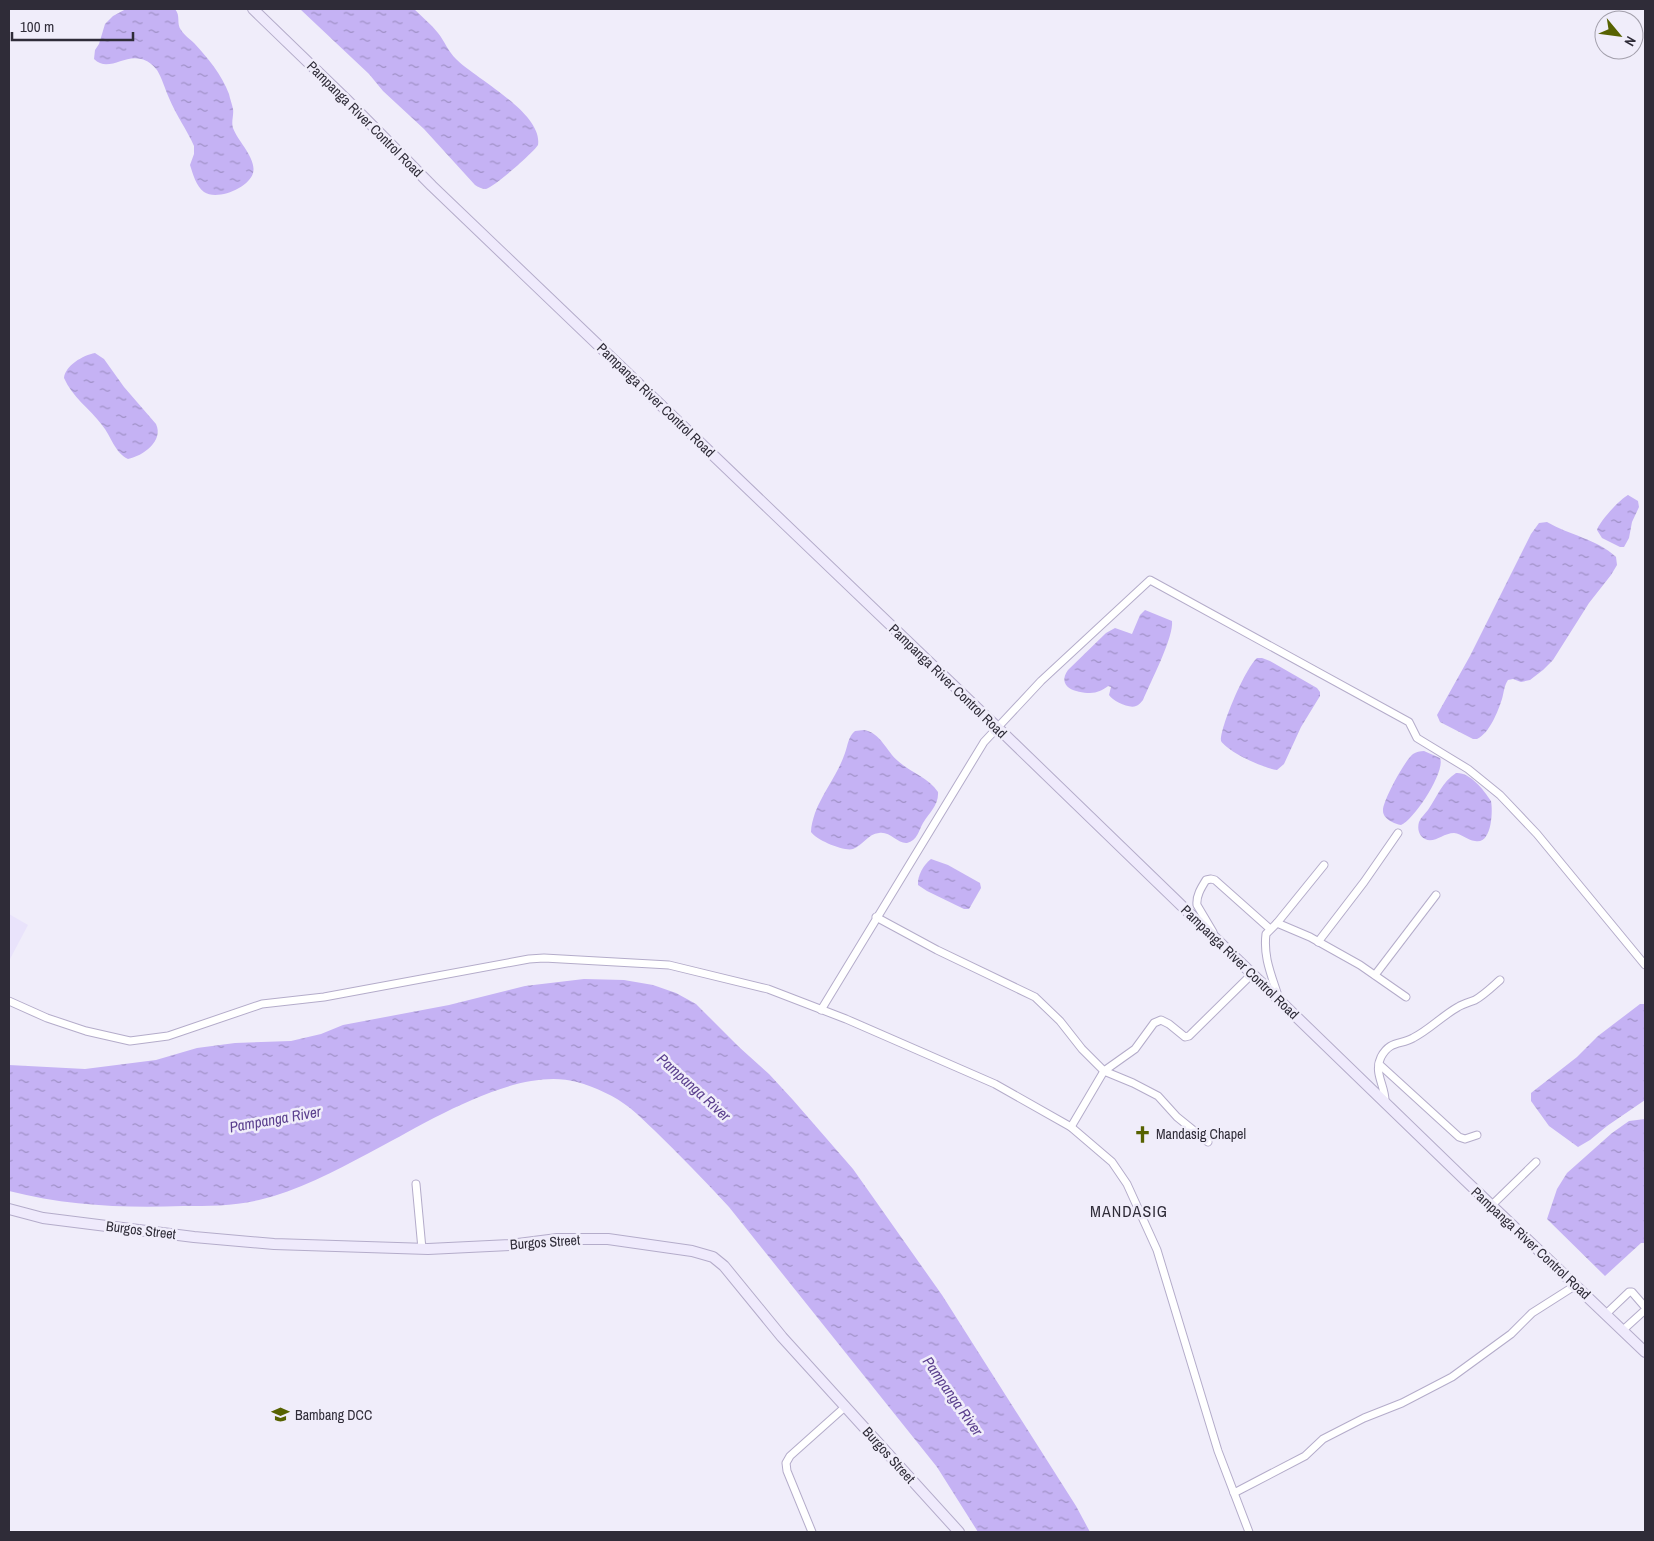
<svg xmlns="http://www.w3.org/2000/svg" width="1654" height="1541" font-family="'Archivo Narrow',sans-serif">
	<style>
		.built { fill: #e9e3fb }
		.water { fill: url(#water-ripples) }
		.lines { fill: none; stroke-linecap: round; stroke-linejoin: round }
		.street-casing { stroke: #b4acca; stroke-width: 9 }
		.secondary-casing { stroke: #b4acca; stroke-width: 12 }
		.street { stroke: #fff; stroke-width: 7 }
		.secondary { stroke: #efeafc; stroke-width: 10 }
		.labels { text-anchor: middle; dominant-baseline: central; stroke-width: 5; stroke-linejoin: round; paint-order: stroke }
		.street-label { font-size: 14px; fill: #2f2c38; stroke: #f0edfa }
		.poi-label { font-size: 14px; fill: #2f2c38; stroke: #f0edfa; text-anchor: start }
		.water-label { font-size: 15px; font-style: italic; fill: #5b408e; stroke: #f0edfa }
		.quarter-label { font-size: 16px; letter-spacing: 1px; fill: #2f2c38; stroke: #f0edfa }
	</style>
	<defs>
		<pattern id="water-ripples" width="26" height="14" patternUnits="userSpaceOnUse" patternTransform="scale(1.25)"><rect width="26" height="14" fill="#c5b2f4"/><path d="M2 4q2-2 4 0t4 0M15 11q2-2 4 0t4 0" fill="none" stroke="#a091c7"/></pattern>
	</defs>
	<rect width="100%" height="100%" fill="#f0edfa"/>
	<path class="built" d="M9,914L28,925L9,961Z"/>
	<g class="water">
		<path d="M126,9H175C181,16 176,23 181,30C184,35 190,39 194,43C208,58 222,75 229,94C230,99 232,104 233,109C234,115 231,122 233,128C237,140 257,159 253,173C249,188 217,201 204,192C196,186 193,174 190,165L194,154V146C187,130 176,115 169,98C165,89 162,78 157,70C153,65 147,60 141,59C124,54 108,73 94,59L95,50L99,44L105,24L113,16Z"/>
		<path d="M300,9H414C422,17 431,24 438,33C445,42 448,51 456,59C476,79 543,113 538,145C532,154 495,186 486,189C482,189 478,187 475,185L424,129L383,91L369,74Z"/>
		<path d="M95,353L104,359L124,387L156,424C164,441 143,456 128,459C115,453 111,436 102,425C90,409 72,397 64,378C65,366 83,355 95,353Z"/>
		<path d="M1628,495L1638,501L1639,507L1632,522L1629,538L1624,547H1620L1602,538L1597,530C1599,522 1620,499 1628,495Z"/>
		<path d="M1547,522C1569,535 1597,539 1616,557L1617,565L1611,575L1589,603L1553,660L1543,670L1530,680L1521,682L1513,679L1508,680C1504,686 1504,692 1502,699C1498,711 1490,733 1477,739H1473L1440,722L1437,715L1470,656L1531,534L1539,523Z"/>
		<path d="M1145,610L1172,621C1174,637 1150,683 1143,700C1141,702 1139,705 1136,706C1129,709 1113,701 1109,695L1111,687L1108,686C1103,690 1097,693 1090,693C1076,693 1056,687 1068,670L1106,633L1115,628L1132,634L1140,615Z"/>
		<path d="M1257,658H1262L1270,661L1317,688L1320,692V696L1301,727L1284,764L1277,770C1263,768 1228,752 1221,741C1220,727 1246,667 1257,658Z"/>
		<path d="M864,730C881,733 886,751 898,761C910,772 929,778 938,792C939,805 929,813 923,823C919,830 917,841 907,843C898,844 890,831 879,833C868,834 863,845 853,849C845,852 816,840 811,832C811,826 813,819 815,813C823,792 838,774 845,753C848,745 848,737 855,731Z"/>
		<path d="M1424,751L1440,758C1446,771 1414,820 1401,825C1395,824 1383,819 1383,811C1382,802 1405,760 1413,754C1416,752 1420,751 1424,751Z"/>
		<path d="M1456,773C1470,772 1483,789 1491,801C1493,811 1492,845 1475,841C1467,840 1462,834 1454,833C1443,833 1434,844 1425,839C1419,836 1417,829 1419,822C1421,817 1425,814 1428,810C1437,797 1442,782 1456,773Z"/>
		<path d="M931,859L948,865L980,883L981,888L969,909H964L927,891L918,885C917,876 924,864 931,859Z"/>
		<path d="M584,979L624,980L653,985L676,993L696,1004L739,1047L769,1074L793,1100L853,1169L942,1295L1076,1506L1090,1532H978L937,1467L729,1207C705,1181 680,1155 654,1130C646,1123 639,1115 630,1108C615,1096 595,1087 577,1082C515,1065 423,1125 369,1153C335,1171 297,1191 259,1200C234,1206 209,1206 183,1206C124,1208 67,1206 9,1191V1065L85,1069L156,1060L197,1048L235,1043L291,1041L321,1034L343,1025L449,1005L525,986Z"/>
		<path d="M1640,1004H1645V1100L1607,1126L1590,1140L1578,1147L1549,1126L1531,1101V1093L1577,1057L1598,1036Z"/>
		<path d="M1645,1119V1243H1641L1605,1276L1547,1219L1557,1189L1567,1173L1612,1133L1629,1121Z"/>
	</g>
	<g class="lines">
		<defs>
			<g id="street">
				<path d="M876,917L937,950L1035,997L1060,1021L1082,1049L1104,1071L1133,1083L1158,1096L1177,1117L1208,1142"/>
				<path d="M1277,923L1324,865"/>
				<path d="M1213,932L1197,905C1196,896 1201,888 1206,880L1211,879L1215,880L1270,929"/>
				<path d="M1318,942L1364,882L1398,833"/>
				<path d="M1375,975L1436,895"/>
				<path d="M1279,999C1272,976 1263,958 1266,934L1277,923L1310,937L1360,965L1406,997"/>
				<path d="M9,1001L47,1018L86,1031L130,1041L168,1036L262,1004L324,997L529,959L544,958L669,965L768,989L846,1019L995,1084L1071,1127L1112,1162L1127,1184L1157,1250L1218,1451L1249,1532"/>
				<path d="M821,1010L984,742L1041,681L1150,580L1409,722L1417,738L1468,769L1500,795L1537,834L1645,965"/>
				<path d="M1379,1064L1459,1137L1465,1139L1477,1135"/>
				<path d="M1385,1102C1386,1087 1373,1073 1381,1057C1390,1040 1401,1045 1413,1038C1429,1030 1442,1016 1458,1007C1463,1004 1470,1002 1475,1000C1484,995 1492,987 1500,980"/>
				<path d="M1071,1127L1104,1071L1135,1049L1154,1023L1161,1020L1169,1024L1185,1037L1189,1036L1252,974"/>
				<path d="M416,1184L422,1249"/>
				<path d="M1492,1205L1536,1162"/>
				<path d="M1606,1314L1629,1292H1632L1645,1307"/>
				<path d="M1623,1330L1645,1310"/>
				<path d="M1234,1493L1305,1456L1323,1439L1364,1418L1402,1403L1452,1377L1511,1334L1532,1313L1576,1285"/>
				<path d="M812,1532L787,1471L786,1463L790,1456L846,1406"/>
			</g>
			<g id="secondary">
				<path d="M253,9L345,98L432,186L998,728L1466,1181L1645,1352"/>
				<path d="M9,1209L43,1218L194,1237L274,1244L428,1249L510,1245L557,1239H608L692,1251L713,1257L724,1266L782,1337L959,1532"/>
			</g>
		</defs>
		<use href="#street" class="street-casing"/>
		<use href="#secondary" class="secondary-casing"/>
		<use href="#street" class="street"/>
		<use href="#secondary" class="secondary"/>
	</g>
	<defs>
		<symbol id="church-bare" viewBox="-9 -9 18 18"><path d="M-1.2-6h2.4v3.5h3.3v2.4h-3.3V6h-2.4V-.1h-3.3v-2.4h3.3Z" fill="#576201" stroke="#f0edfa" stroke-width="2.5" paint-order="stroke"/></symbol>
		<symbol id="school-bare" viewBox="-9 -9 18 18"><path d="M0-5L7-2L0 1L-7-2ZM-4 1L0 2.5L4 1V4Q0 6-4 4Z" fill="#576201" stroke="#f0edfa" stroke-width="2.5" paint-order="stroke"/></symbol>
	</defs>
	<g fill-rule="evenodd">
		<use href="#church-bare" x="1130" y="1122" width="25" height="25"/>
		<use href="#school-bare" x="268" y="1402" width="25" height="25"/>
	</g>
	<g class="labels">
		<g class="street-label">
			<text transform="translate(365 119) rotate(45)">Pampanga River Control Road</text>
			<text transform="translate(656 400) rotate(44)">Pampanga River Control Road</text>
			<text transform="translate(948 681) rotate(44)">Pampanga River Control Road</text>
			<text transform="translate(1240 962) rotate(44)">Pampanga River Control Road</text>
			<text transform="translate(141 1230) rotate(7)">Burgos Street</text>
			<text transform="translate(545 1242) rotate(-4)">Burgos Street</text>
			<text transform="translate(1531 1243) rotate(43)">Pampanga River Control Road</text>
			<text transform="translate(889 1455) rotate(48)">Burgos Street</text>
		</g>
		<g class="poi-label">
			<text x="1156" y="1134">Mandasig Chapel</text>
			<text x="295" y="1415">Bambang DCC</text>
		</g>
		<g class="water-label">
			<text transform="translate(694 1087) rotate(42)">Pampanga River</text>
			<text transform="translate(275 1119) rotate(-10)">Pampanga River</text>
			<text transform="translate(953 1396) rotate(55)">Pampanga River</text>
		</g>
		<g class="quarter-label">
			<text x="1129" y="1211">MANDASIG</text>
		</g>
	</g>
	<rect width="1654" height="1541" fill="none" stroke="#2f2c38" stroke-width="20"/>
	<g transform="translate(1619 35) rotate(119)"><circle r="24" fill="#f0edfa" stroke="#a3a0ac"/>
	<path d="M0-4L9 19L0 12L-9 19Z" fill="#576201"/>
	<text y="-8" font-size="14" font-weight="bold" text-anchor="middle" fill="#2f2c38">N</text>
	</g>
	<path d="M12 32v8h121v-8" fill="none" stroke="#2f2c38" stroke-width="2.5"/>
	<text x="20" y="32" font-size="15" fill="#2f2c38" stroke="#f0edfa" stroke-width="4" paint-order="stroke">100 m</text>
</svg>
